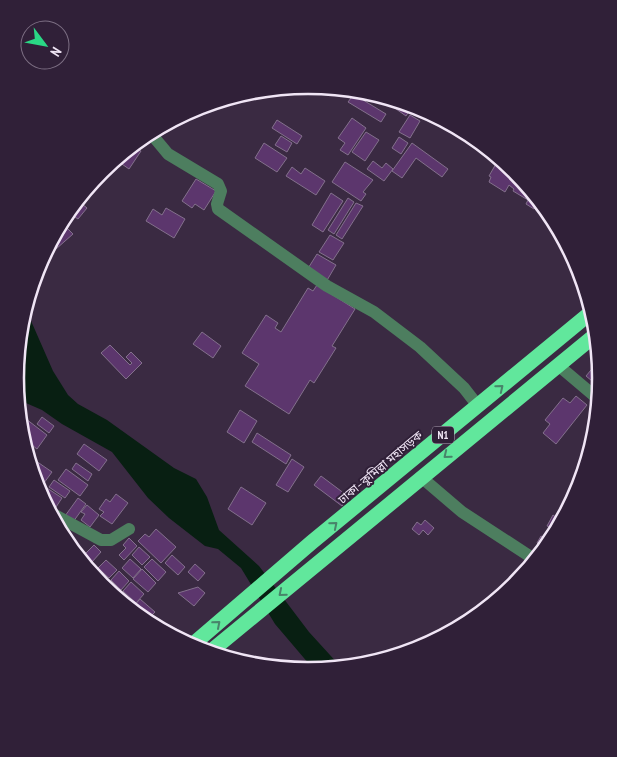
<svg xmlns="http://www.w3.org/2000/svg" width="617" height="757" font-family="'PT Sans Narrow','Noto Sans Bengali',sans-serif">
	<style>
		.water { fill: #081f12 }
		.building { fill: #5c366d; stroke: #83708c }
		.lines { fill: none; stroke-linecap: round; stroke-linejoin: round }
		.minor { stroke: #4d7e5f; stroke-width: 12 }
		.highway { stroke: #61e79c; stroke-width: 15 }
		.oneway { stroke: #48846a }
		.labels { text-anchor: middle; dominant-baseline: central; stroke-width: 4; stroke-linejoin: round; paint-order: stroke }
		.shield { fill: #302038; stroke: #b6aabc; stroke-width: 1 }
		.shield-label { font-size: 11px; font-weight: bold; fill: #f0e5f5 }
		.street-label { font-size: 12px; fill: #f0e5f5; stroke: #302038 }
		.rim { fill: none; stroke: #f0e5f5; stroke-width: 2.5 }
	</style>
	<rect width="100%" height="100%" fill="#3a2a42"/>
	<path class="water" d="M28,314L53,371L68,395L78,404L107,420L174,468L196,479L207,497L219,530L259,566L309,632L340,666L315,671L275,624L241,568L218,549L205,546L169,518L148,498L112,452L62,424L42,410L19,400L15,378Z"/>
	<g class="building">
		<path d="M354,94L365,96L363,100L386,114L381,122L348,102Z"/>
		<path d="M391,101L412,106L406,116L389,104Z"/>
		<path d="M415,106L427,112L423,118L412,111Z"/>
		<path d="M410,115L420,121L410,138L399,132Z"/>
		<path d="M352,118L366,128L348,155L340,150L345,143L338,138Z"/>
		<path d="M277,120L302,136L297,144L272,128Z"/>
		<path d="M366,132L379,140L365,161L352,152Z"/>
		<path d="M281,136L292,143L287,152L275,145Z"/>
		<path d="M399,137L408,143L401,154L392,148Z"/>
		<path d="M264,143L287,158L277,172L255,158Z"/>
		<path d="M412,143L448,169L442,177L416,158L402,178L392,171Z"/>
		<path d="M135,148L141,151L129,169L119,162L123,156Z"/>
		<path d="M373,161L382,168L386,163L393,169L384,181L367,169Z"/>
		<path d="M345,162L373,180L363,192L366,194L361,201L332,182Z"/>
		<path d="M497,162L512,168L516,172L513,176L519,179L520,177L533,196L532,198L538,203L534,209L526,204L528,200L513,191L514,189L509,185L505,192L489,182L491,177L489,176Z"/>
		<path d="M292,167L301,174L305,168L325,181L316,195L286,176Z"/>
		<path d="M196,179L216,191L204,210L195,204L192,208L182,201Z"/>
		<path d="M331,193L343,201L323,232L312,225Z"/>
		<path d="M348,198L354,202L334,234L328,230Z"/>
		<path d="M356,203L363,206L342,239L336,235Z"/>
		<path d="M82,204L87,208L78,219L72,215L78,205L80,207Z"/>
		<path d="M166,208L185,219L174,238L146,221L153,209L162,215Z"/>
		<path d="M67,228L73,234L56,249L52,244Z"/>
		<path d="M330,235L344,243L333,260L319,252Z"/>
		<path d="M317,254L336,265L326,282L307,270Z"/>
		<path d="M317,285L355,309L332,346L336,348L314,383L310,380L289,414L245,386L259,364L242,353L266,315L278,323L275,328L281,332L308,288L313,291Z"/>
		<path d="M202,332L221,346L213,358L193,344Z"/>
		<path d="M110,345L130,365L132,363L126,357L131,352L142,363L126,379L101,353Z"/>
		<path d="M596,364L600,367L602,379L598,386L586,376Z"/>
		<path d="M576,396L587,405L556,444L543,433L550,424L545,420L563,398L570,403Z"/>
		<path d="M240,410L257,421L244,443L227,432Z"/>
		<path d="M42,417L54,426L49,433L37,424Z"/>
		<path d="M26,419L47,435L37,449L28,442L24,422Z"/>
		<path d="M257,433L291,455L286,464L252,442Z"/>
		<path d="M84,444L107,460L99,471L77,454Z"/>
		<path d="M292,459L304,467L288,492L276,485Z"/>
		<path d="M36,461L52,472L41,487L36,483L32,466Z"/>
		<path d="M76,463L92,474L88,481L72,469Z"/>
		<path d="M66,469L88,485L80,496L58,480Z"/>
		<path d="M321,476L349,497L342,506L314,485Z"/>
		<path d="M54,480L70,491L65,498L49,487Z"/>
		<path d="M241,487L266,503L252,525L228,509Z"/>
		<path d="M47,488L62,498L54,510L41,497Z"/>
		<path d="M116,494L128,503L112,524L100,516L104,512L99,509L106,499L110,502Z"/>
		<path d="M78,498L86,504L73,522L65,516Z"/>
		<path d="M87,505L99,515L90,527L81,520L85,514L81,512Z"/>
		<path d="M553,515L560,520L542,546L537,543L541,536L546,539L552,528L547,526Z"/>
		<path d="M425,520L434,528L428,535L423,530L419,535L412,529L417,522L421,525Z"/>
		<path d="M156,529L176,547L161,563L138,541L145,534L149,537Z"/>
		<path d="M129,538L137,546L124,560L119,555L126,548L123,545Z"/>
		<path d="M94,545L101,552L91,563L83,556Z"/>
		<path d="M139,547L150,557L142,565L132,555Z"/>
		<path d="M172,555L185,567L178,575L165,563Z"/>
		<path d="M130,559L141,569L133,578L122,568Z"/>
		<path d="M152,559L166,572L158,581L144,567Z"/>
		<path d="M106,560L117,570L109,578L98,568Z"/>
		<path d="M195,564L205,573L198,581L188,572Z"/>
		<path d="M142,569L156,583L148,592L133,579Z"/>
		<path d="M96,570L107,579L101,586L92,573Z"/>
		<path d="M119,571L129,581L121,590L111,580Z"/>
		<path d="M109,581L120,591L116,596L103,587Z"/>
		<path d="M131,582L144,594L136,603L123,591Z"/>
		<path d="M198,587L205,593L194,606L178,593Z"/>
		<path d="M121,592L132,602L129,605L117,597Z"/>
		<path d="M140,599L155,612L149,618L133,607Z"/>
	</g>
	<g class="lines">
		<g class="minor">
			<path d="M153,136L168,154L218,184L221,191L217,204L218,209L327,286L374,312L420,347L464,388L478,406"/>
			<path d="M559,366L598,399"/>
			<path d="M421,477L462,512L534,559"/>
			<path d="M53,514L101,540H111L129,529"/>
		</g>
		<g class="highway">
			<path d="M191,646L312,542L589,314"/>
			<path d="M210,652L594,336"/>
		</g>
	</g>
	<defs><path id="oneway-chevron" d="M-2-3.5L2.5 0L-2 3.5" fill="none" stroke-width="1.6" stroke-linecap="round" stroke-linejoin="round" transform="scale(1.25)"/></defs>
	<g class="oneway">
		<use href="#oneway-chevron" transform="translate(500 388) rotate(-39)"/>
		<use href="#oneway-chevron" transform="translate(447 455) rotate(141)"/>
		<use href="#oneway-chevron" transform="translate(334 525) rotate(-40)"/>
		<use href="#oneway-chevron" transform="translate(282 593) rotate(140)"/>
		<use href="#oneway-chevron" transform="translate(217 624) rotate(-41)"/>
	</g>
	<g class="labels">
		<rect class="shield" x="432" y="426.5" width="22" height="17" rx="4"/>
		<g class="shield-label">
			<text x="443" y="435">N1</text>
		</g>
		<g class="street-label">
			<text transform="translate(380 467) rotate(-40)">ঢাকা–কুমিল্লা মহাসড়ক</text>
		</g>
	</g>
	<path d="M0 0H617V757H0ZM24 378a284 284 0 1 1 568 0a284 284 0 1 1-568 0Z" fill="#302038" fill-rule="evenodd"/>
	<path class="rim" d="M24 378a284 284 0 1 1 568 0a284 284 0 1 1-568 0Z"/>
	<g transform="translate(45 45) rotate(122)"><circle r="24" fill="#302038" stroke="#7d6f84"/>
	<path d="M0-4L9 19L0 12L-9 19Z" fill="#2ad885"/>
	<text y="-8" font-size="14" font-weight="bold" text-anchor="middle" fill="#f0e5f5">N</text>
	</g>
</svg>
